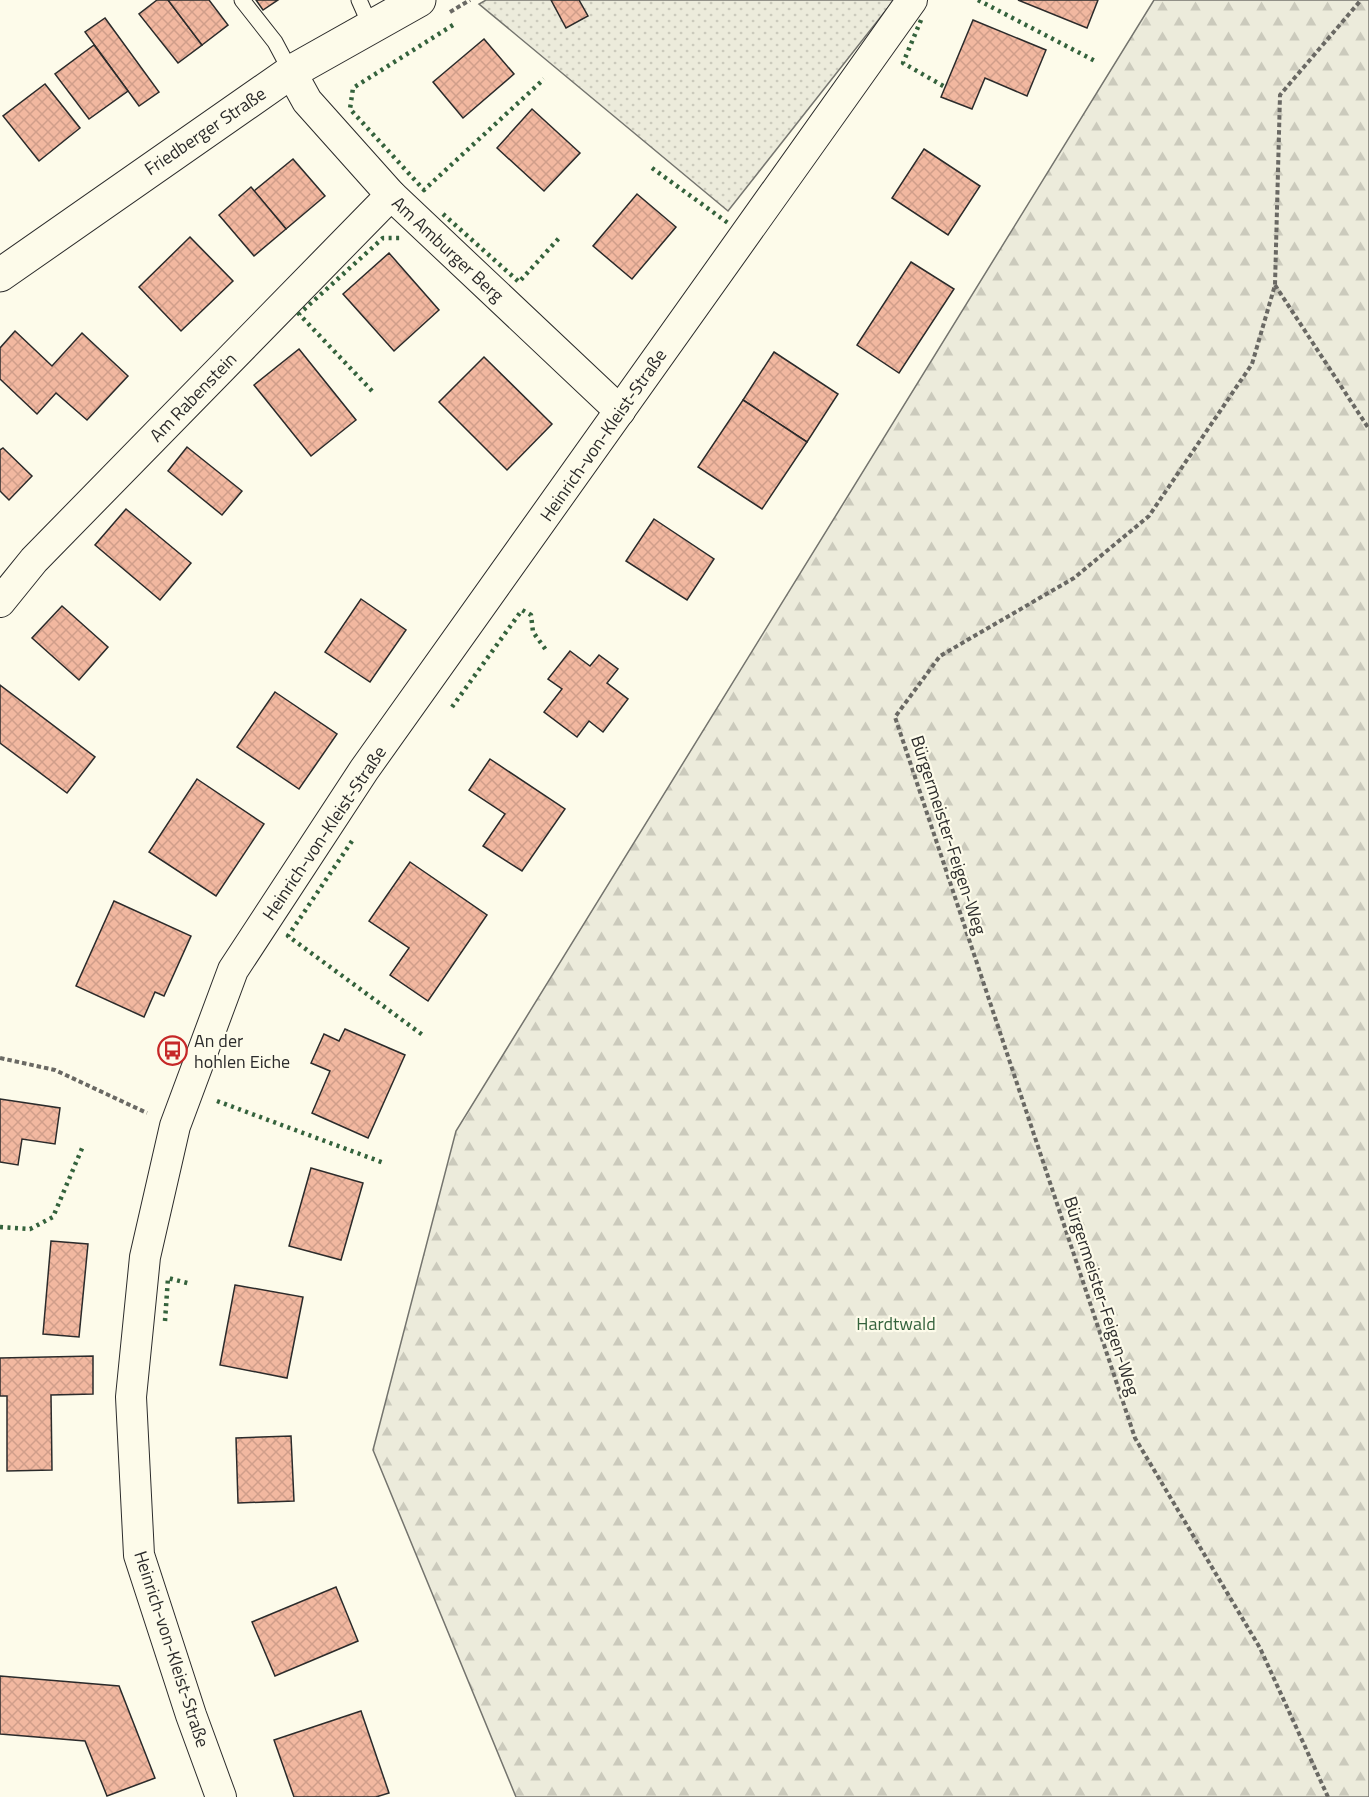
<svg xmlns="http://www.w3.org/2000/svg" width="1369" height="1797" font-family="'Titillium Web',sans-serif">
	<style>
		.forest { fill: url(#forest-firs); stroke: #74746e; stroke-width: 1.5 }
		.park { fill: url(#park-dots); stroke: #74746e; stroke-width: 1.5 }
		.building { fill: url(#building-cross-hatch); stroke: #2b2b2b; stroke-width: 1.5 }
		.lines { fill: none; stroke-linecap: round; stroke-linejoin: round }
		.lane-casing { stroke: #2b2b2b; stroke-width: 17 }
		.street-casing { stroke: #2b2b2b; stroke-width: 32 }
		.secondary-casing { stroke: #2b2b2b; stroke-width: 35 }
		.path { stroke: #6a6964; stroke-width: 4; stroke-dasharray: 4.5 3; stroke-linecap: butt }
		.lane { stroke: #fdfbea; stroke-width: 15 }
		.street { stroke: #fdfbea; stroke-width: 30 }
		.secondary { stroke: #fdfbea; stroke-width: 33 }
		.hedge { stroke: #34623c; stroke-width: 4.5; stroke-dasharray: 3 4.5; stroke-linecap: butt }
		.labels { text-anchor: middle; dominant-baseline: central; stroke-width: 4.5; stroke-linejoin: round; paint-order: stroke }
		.street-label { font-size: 18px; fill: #2b2b2b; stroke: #fdfbea }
		.poi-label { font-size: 18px; fill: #2b2b2b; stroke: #fdfbea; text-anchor: start }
		.park-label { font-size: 18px; fill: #34623c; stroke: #fdfbea }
	</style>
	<defs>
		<pattern id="forest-firs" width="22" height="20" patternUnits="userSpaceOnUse" patternTransform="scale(1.5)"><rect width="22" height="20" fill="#ecebdb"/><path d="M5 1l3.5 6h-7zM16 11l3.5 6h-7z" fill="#cbcabc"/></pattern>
		<pattern id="park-dots" width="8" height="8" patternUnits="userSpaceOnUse" patternTransform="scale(1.5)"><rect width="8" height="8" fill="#ecebdb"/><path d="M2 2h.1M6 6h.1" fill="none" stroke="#cbcabc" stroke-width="1.8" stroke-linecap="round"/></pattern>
		<pattern id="building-cross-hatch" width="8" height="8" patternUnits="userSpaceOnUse" patternTransform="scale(1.5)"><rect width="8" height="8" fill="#f2b8a0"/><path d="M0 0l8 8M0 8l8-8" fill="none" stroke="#d09e8a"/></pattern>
	</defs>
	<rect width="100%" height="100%" fill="#fdfbea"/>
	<path class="forest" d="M1154,0H1369V1797H516L373,1450L456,1131Z"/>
	<path class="park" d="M486,0H894L728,211L479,4Z"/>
	<g class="building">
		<path d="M157,0H168L202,45L178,63L139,14Z"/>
		<path d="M168,0H209L228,25L202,45Z"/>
		<path d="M256,0H278L263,10Z"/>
		<path d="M551,0H579L588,16L566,28Z"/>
		<path d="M1018,0H1098L1087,28Z"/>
		<path d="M105,18L159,92L139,106L85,32Z"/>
		<path d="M973,20L1046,50L1027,96L985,78L972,109L941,97Z"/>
		<path d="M484,39L514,74L463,118L433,82Z"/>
		<path d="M94,45L128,91L89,119L55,74Z"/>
		<path d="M45,84L80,128L39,161L3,116Z"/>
		<path d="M532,109L580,153L544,191L497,148Z"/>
		<path d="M924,149L980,186L948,235L892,198Z"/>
		<path d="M293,159L325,196L286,229L254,191Z"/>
		<path d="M251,187L286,229L254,256L219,215Z"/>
		<path d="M637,194L676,227L632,279L593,246Z"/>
		<path d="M190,237L233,281L181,331L139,287Z"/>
		<path d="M389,253L439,310L394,351L343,294Z"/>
		<path d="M911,262L954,289L899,373L857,345Z"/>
		<path d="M15,331L52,366L82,333L128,376L87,420L56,393L37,414L0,379V348Z"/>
		<path d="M299,349L356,420L311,456L254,385Z"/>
		<path d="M774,352L838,394L807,442L743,400Z"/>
		<path d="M484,357L552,424L507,470L439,402Z"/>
		<path d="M743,400L807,442L762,509L698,467Z"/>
		<path d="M187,447L242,491L222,515L168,471Z"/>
		<path d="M3,448L32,476L9,500L0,491V450Z"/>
		<path d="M126,509L191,563L160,600L95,545Z"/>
		<path d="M654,519L714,559L687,600L626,561Z"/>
		<path d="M361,599L406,630L370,682L325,652Z"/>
		<path d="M62,606L108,647L79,680L32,638Z"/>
		<path d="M570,651L590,666L599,655L618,669L607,683L628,699L603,732L589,721L577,737L544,712L562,689L548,679Z"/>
		<path d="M0,685L95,757L67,793L0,743Z"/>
		<path d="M275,692L337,734L299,789L237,747Z"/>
		<path d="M490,759L565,809L522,871L483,846L505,814L469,790Z"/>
		<path d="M197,779L264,824L216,896L149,852Z"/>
		<path d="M410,862L487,915L428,1001L390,975L409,948L369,921Z"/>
		<path d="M114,901L191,936L164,996L155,992L144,1017L76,986Z"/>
		<path d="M345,1029L405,1055L368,1138L312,1113L330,1071L311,1063L324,1034L339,1041Z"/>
		<path d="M0,1099L60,1108L55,1144L22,1139L18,1165L0,1162Z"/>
		<path d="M311,1168L363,1183L341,1260L289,1246Z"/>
		<path d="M51,1241L88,1244L79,1337L43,1334Z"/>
		<path d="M235,1285L303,1297L287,1378L220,1365Z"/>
		<path d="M93,1356V1394L51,1395L52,1470L7,1471V1396H0V1358Z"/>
		<path d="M291,1436L294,1501L238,1503L236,1438Z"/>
		<path d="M336,1587L358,1641L275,1676L252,1622Z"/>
		<path d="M0,1676L119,1686L155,1778L107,1796L85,1741L0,1734Z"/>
		<path d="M361,1711L389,1793L376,1797H294L274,1740Z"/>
	</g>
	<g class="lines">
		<defs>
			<g id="lane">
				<path d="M242,0L275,42L291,72"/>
				<path d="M359,0L371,27"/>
			</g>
			<g id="street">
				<path d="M291,72L307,101L391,195L620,411"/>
				<path d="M0,602L34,560L391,195"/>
				<path d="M221,1797L191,1715L139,1555L131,1397L145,1257L175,1126L233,970L364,770L912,0"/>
			</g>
			<path id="secondary" d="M0,275L291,72L419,0"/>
		</defs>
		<use href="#lane" class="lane-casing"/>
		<use href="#street" class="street-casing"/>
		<use href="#secondary" class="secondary-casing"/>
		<g class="path">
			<path d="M450,12L470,0"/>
			<path d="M1275,285L1369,429"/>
			<path d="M0,1058L55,1070L147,1113"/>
			<path d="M1328,1797L1260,1648L1135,1438L895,717L940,656L1074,578L1149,516L1252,364L1275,285L1280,95L1361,0"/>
		</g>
		<use href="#lane" class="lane"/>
		<use href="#street" class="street"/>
		<use href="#secondary" class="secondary"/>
		<g class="hedge">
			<path d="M978,0L1097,62"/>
			<path d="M921,20L903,63L945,87"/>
			<path d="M453,25L353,88L350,109L424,190L544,79"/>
			<path d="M652,168L728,223"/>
			<path d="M443,214L519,282L560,237"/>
			<path d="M372,391L299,314L383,238H400"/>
			<path d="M452,707L522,610L531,615L533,632L546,650"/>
			<path d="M352,841L288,936L424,1036"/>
			<path d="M217,1101L384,1163"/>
			<path d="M0,1227L30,1229L53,1217L83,1146"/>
			<path d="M165,1321L168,1278L191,1284"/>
		</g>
	</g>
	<defs>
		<symbol id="bus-ring" viewBox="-11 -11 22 22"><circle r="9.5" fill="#fdfbea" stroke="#c62828" stroke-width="1.5"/><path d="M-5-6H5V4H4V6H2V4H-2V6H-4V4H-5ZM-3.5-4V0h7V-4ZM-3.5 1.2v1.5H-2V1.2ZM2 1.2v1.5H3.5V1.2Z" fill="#c62828"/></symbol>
	</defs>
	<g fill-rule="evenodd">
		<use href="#bus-ring" x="156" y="1034" width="33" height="33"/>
	</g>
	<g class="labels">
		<g class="street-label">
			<text transform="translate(205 131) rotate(-34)">Friedberger Straße</text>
			<text transform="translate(448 249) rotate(43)">Am Amburger Berg</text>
			<text transform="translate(193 397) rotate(-46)">Am Rabenstein</text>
			<text transform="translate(603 435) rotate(-55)">Heinrich-von-Kleist-Straße</text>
			<text transform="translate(324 833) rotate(-56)">Heinrich-von-Kleist-Straße</text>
			<text transform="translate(949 835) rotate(72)">Bürgermeister-Feigen-Weg</text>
			<text transform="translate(1102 1296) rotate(72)">Bürgermeister-Feigen-Weg</text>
			<text transform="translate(172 1649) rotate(72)">Heinrich-von-Kleist-Straße</text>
		</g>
		<g class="poi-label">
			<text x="194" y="1040">An der<tspan x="194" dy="21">hohlen Eiche</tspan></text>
		</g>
		<g class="park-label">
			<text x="896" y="1323">Hardtwald</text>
		</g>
	</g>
</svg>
